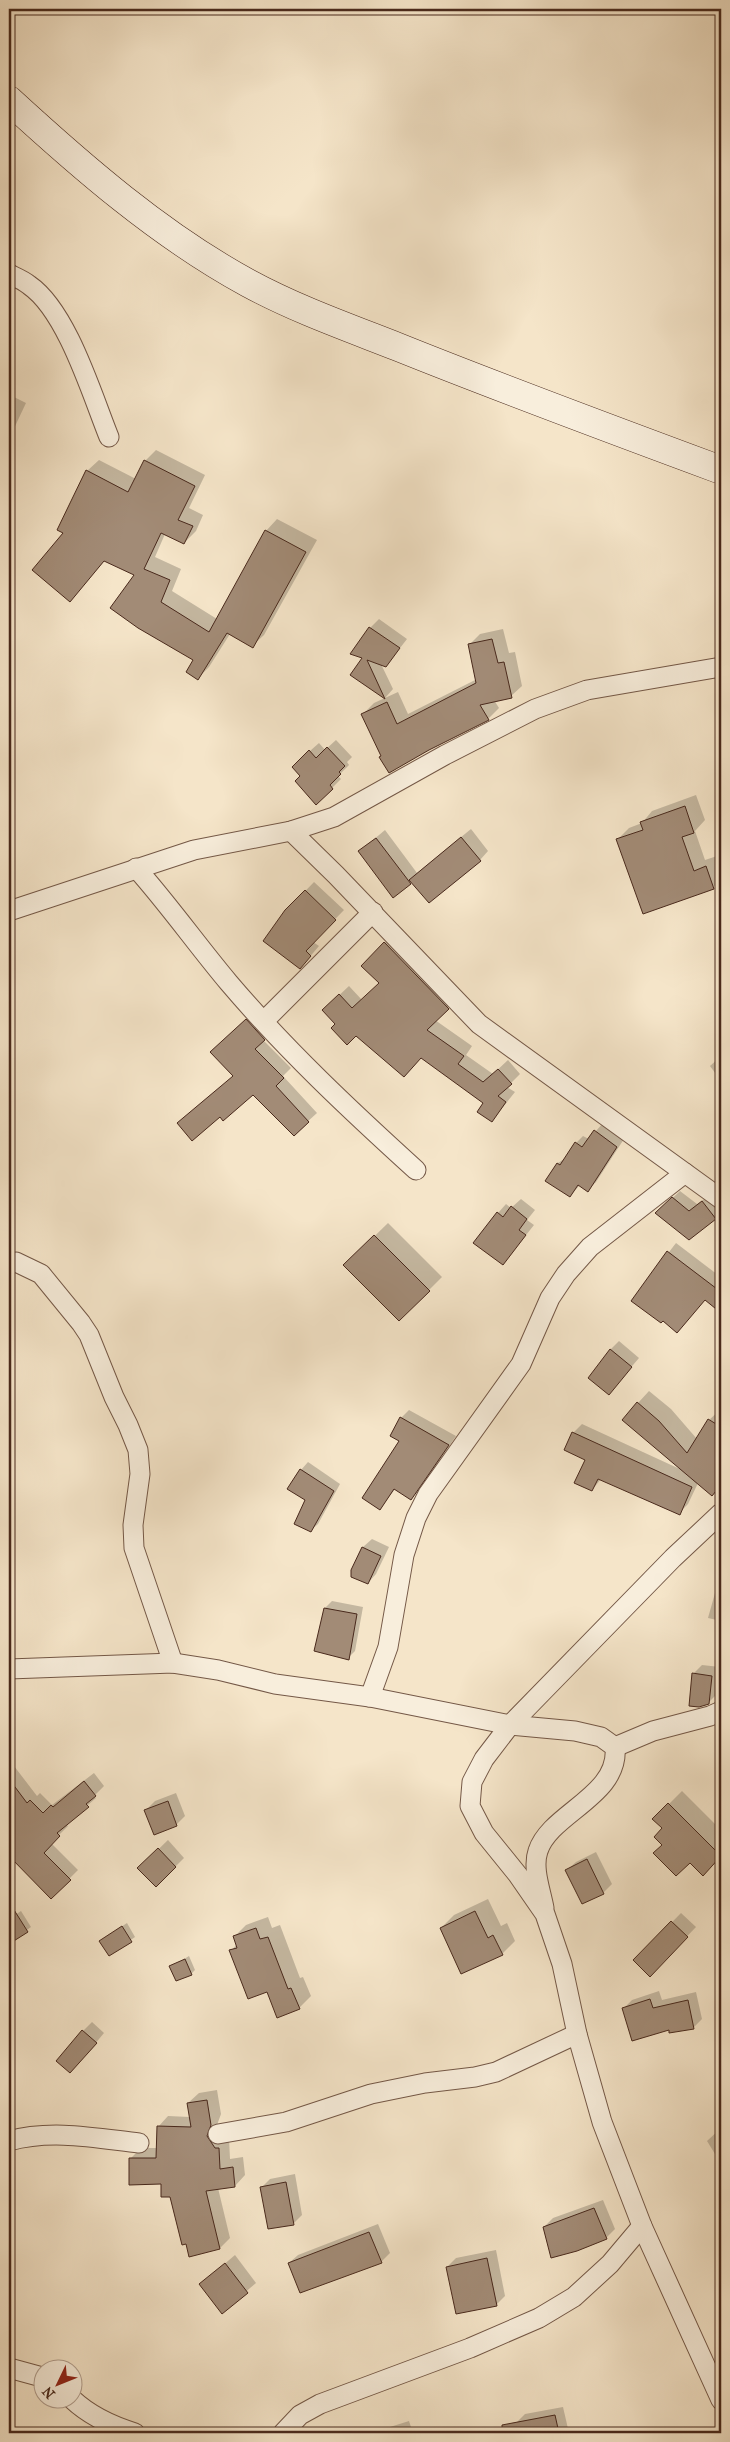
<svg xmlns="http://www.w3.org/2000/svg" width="730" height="2442" font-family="'IM FELL French Canon',serif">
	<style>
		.shadow { fill: #0003 }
		.building { fill: #a28b76; stroke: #49291c }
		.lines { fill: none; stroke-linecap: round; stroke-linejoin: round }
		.street-casing { stroke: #745847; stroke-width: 21 }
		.secondary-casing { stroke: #49291c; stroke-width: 29 }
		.street { stroke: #f8eedc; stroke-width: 19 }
		.secondary { stroke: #f8eedc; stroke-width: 28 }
	</style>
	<rect width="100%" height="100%" fill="#f5e5c9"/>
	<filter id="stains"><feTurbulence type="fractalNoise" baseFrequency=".004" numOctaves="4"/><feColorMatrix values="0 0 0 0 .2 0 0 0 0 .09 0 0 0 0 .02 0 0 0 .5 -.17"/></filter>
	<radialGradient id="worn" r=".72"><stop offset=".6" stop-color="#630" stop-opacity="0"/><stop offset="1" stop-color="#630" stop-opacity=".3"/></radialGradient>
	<g class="shadow">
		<path d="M12,396L26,403L9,439V399Z"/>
		<path d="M9,441L14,444L9,454Z"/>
		<path d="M156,450L205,475L189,508L203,515L196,531L184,543L165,534L155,557L181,569L172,591L217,619L266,531L277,519L317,540L264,635L252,646L230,634L209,667L198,678L194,660L136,575L105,560L70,600L65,533L87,471L99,460L136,479L145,461Z"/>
		<path d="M379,619L407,639L386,666L381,664L393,689L385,698L352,675L363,658L370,628Z"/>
		<path d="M503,629L509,653L515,652L522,686L511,696L494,700L499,708L488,719L382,756L363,714L374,703L398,692L408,714L477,679L469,645L480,634Z"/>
		<path d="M336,740L352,757L347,762L349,765L338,776L341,779L317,803L302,776V758L319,743L325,750Z"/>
		<path d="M696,795L705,820L695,831L705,860L717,856L721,867V880L713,887L618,839L629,828L642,823L652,811Z"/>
		<path d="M471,829L488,851L480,860L410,883L360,851L385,830L417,873Z"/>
		<path d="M314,882L344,910L313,942L319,946L308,959L286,911Z"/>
		<path d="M394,933L457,998L435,1020L472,1046L466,1055L493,1074L508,1060L520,1074L507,1087L515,1092L492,1121L484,1103L421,1057L356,1035L337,1024L333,1001L349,986L362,1000L380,983L363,966Z"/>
		<path d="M255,1011L273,1030L263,1040L291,1068L283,1076L317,1113L294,1134L234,1076L220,1044Z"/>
		<path d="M721,1056V1081L710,1066Z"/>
		<path d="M603,1123L624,1139L596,1182L588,1190L580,1185L570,1196L547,1181L558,1163L567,1157L576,1143L583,1136L589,1139Z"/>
		<path d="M680,1191L697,1204L710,1195L721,1209V1213L715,1218L664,1206Z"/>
		<path d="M521,1199L535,1210L527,1220L534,1225L503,1264L498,1213L506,1204L511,1208Z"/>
		<path d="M388,1223L442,1277L399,1320L345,1265Z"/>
		<path d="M676,1243L718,1275L721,1271V1311L706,1299L663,1319L632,1300Z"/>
		<path d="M619,1341L639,1358L609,1393L610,1350Z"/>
		<path d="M649,1391L671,1409L697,1439L709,1420L721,1409V1489L719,1491L698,1483L688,1504L679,1513L601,1479L592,1490L587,1459L573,1433L582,1424L682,1470L638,1403Z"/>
		<path d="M409,1410L456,1436L419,1491L411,1498L396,1488L380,1508L401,1441V1418Z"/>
		<path d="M308,1462L340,1484L318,1524L310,1531L301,1470Z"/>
		<path d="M372,1539L389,1547L376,1574L368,1583L353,1570L363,1547Z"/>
		<path d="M721,1587V1621L708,1618L715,1593Z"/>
		<path d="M332,1601L363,1607L355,1651L348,1658L325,1608Z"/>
		<path d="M702,1665L720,1667L717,1694L708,1703L693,1674Z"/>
		<path d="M11,1762L37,1796L40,1793L52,1805L94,1773L104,1786L94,1796L96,1798L66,1824L68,1826L51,1843L78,1870L51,1897L9,1855V1832L22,1820L9,1806V1764Z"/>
		<path d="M682,1791L721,1830V1856L703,1874L690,1861L663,1845L664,1828L654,1819Z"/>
		<path d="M176,1793L185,1816L176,1825L146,1810L155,1801Z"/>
		<path d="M168,1840L184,1858L156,1886L139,1868Z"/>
		<path d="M596,1852L612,1884L603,1893L583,1903L567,1870L576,1862Z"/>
		<path d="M488,1899L501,1926L507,1923L515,1941L502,1954L441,1928L454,1915Z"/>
		<path d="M21,1911L31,1927L9,1943V1919Z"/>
		<path d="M681,1913L696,1927L650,1975L635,1960Z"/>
		<path d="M268,1917L272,1928L280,1925L300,1978L303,1977L311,1996L299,2008L231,1951L237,1944L234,1937L246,1925Z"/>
		<path d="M127,1923L135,1937L109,1955L100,1941Z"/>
		<path d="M189,1956L195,1970L191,1974L171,1967Z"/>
		<path d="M659,1991L662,2000L696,1992L702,2019L693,2028H669L623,2009L632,2000Z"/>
		<path d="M92,2022L104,2033L79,2063L83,2031Z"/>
		<path d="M217,2090L221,2114L217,2125L229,2138L230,2159L243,2157L245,2175L235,2186L218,2188L230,2238L220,2248L162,2183L130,2159L141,2148H158V2127L168,2116L190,2117L188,2103L199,2093Z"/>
		<path d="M721,2128V2150L715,2154L707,2141Z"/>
		<path d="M295,2174L302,2215L293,2224L262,2187L270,2179Z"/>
		<path d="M603,2200L615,2229L606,2238L544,2227L553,2218Z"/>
		<path d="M378,2224L390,2253L381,2262L289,2263L298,2255Z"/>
		<path d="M496,2250L505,2296L496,2305L447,2267L456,2258Z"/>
		<path d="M235,2255L256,2283L222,2312L201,2284Z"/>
		<path d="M563,2407L569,2433H519L516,2423L525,2414Z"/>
		<path d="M409,2421L413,2433H371Z"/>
	</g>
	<g class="building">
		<path d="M144,460L195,486L178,520L193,526L184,544L161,533L144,569L170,580L161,602L209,632L265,530L306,552L253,648L227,633L198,680L186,672L193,660L138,628L110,608L134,575L104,561L70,602L32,570L63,533L57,530L86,470L128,492Z"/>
		<path d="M369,627L400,648L386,667L367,660L385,699L350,675L362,658L350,654Z"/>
		<path d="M492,639L498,663L504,662L512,698L480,705L489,720L429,750L389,773L379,757L381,756L361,714L387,702L397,724L476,683L468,644Z"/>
		<path d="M327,747L345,766L339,772L341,774L330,785L333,789L316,805L295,781L300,776L292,767L309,750L316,758Z"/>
		<path d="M685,806L694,833L682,837L694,871L706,866L714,889L643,914L616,839L643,830L640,822Z"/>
		<path d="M461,837L481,861L429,903L409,880Z"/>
		<path d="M376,838L411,884L393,898L358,851Z"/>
		<path d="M305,890L336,920L306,951L311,956L300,969L263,941L285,910Z"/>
		<path d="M384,942L449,1009L427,1030L464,1056L458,1064L483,1082L498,1069L512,1084L498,1096L506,1102L492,1122L477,1112L483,1103L421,1058L404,1077L356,1036L347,1045L331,1028L335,1024L322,1010L339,994L352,1008L379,983L361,966Z"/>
		<path d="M246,1019L265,1040L255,1049L284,1078L276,1086L309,1122L294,1136L253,1095L223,1121L220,1117L192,1141L177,1123L233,1076L210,1052Z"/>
		<path d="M594,1130L617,1147L588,1192L578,1185L570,1197L545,1181L557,1163L560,1165L575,1142L582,1147Z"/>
		<path d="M672,1197L689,1211L702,1201L716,1219L689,1240L655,1213Z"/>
		<path d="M511,1206L527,1219L519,1230L526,1235L503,1265L473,1243L497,1212L503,1217Z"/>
		<path d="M374,1235L430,1291L399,1321L343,1265Z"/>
		<path d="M667,1251L721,1292V1313L705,1300L677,1333L663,1321L661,1323L631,1301Z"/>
		<path d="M610,1349L632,1367L609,1395L588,1378Z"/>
		<path d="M637,1402L659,1421L687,1453L708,1419L721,1427V1494L716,1491L712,1496L622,1420Z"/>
		<path d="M400,1417L449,1445L411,1500L394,1489L380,1510L362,1498L399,1441L390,1436Z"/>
		<path d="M572,1432L692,1487L680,1515L598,1479L592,1491L574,1483L585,1460L564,1450Z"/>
		<path d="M300,1469L334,1491L311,1532L294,1524L305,1500L287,1489Z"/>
		<path d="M362,1547L381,1556L368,1584L351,1577V1570Z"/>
		<path d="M324,1608L357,1614L349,1660L314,1651Z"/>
		<path d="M692,1673L712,1676L709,1704L699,1707L689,1706Z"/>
		<path d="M9,1779L27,1803L30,1800L43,1813L51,1805L53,1807L84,1781L96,1796L86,1804L89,1807L57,1833L60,1836L44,1853L71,1880L51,1899L9,1856Z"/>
		<path d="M168,1801L177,1826L154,1835L144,1810Z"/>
		<path d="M668,1803L721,1856L703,1876L690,1863L676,1876L653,1853L662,1845L654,1837L662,1828L652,1819Z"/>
		<path d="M158,1848L176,1867L156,1887L137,1868Z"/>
		<path d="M587,1859L604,1894L582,1904L565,1870Z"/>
		<path d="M9,1902L28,1932L9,1944Z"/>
		<path d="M475,1911L488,1938L493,1935L503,1955L461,1974L440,1928Z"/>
		<path d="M671,1921L688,1937L650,1977L633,1960Z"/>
		<path d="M122,1926L132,1942L109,1956L99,1941Z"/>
		<path d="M256,1928L260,1939L268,1937L288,1989L291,1988L300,2009L277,2018L267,1992L248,1999L229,1950L237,1948L233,1936Z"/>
		<path d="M185,1959L192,1975L176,1981L169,1966Z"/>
		<path d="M650,1999L653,2008L688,2000L694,2029L669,2033V2030L632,2041L622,2008Z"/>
		<path d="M82,2030L97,2043L70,2073L56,2061Z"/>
		<path d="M207,2100L211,2125L207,2136L215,2148H219L220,2169L233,2167L235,2187L206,2191L220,2249L189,2257L186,2244L182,2245L170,2197H161V2184L129,2185V2158H156L157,2126L191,2127L187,2103Z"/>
		<path d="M286,2182L294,2225L268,2229L260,2187Z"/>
		<path d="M594,2208L607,2239L577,2251L551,2258L543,2227Z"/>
		<path d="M369,2232L382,2263L300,2293L288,2263Z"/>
		<path d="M487,2258L497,2306L456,2314L446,2267Z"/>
		<path d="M225,2263L248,2293L222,2314L199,2284Z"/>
		<path d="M555,2415L559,2433H502V2425Z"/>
	</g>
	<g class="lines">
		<defs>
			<g id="street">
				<path d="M9,274C15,277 23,280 29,285C67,311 92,395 109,437"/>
				<path d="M291,831L336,875L479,1024L721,1199"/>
				<path d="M136,868C169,905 197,945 229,983C286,1050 351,1111 416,1170"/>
				<path d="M9,911L194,850L291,831L334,817L445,755L535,709L587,690L721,667"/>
				<path d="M264,1021L373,912"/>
				<path d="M9,1264L16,1262L41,1274L81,1323L89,1335L114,1397L128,1425L138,1450L140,1474L133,1525L134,1548L173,1663"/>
				<path d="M721,1513L673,1558L510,1725L484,1759L472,1782L470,1806L484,1833L518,1875L545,1914L562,1964L577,2034L602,2122L642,2226L721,2400"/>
				<path d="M9,1669L173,1663L218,1670L275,1684L370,1697L510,1725L575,1731L601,1737L615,1747C620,1796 550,1813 538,1851C532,1868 541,1891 544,1908"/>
				<path d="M370,1697L388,1647L404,1555L416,1518L428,1494L521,1364L550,1298L566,1274L590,1247L685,1173"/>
				<path d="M615,1747L653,1731L710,1716L721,1711"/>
				<path d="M218,2134L286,2122L371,2094L425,2083L475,2077L496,2072L577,2034"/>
				<path d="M9,2141C51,2129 96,2138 139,2143"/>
				<path d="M9,2368L42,2377"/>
				<path d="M72,2399C90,2416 112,2426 135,2433"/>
				<path d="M283,2433L300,2415L320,2404L470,2348L539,2318L574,2297L610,2264L642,2226"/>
			</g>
			<path id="secondary" d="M9,100C82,167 160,235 248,283C296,309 347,327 398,347C505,390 613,430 721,470"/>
		</defs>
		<use href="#street" class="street-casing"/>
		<use href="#secondary" class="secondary-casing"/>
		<use href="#street" class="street"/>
		<use href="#secondary" class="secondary"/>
	</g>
	<rect width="730" height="2442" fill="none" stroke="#f5e5c9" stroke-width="30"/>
	<rect x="10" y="10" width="710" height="2422" fill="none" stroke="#49291c" stroke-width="2.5"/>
	<rect x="15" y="15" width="700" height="2412" fill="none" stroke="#49291c"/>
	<g transform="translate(58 2384) rotate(227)"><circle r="24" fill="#f8eedc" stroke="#b29f8f"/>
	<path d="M0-4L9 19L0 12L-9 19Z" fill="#8f2418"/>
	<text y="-8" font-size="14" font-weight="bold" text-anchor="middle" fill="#49291c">N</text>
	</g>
	<rect width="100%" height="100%" filter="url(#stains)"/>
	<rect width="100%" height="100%" fill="url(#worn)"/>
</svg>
